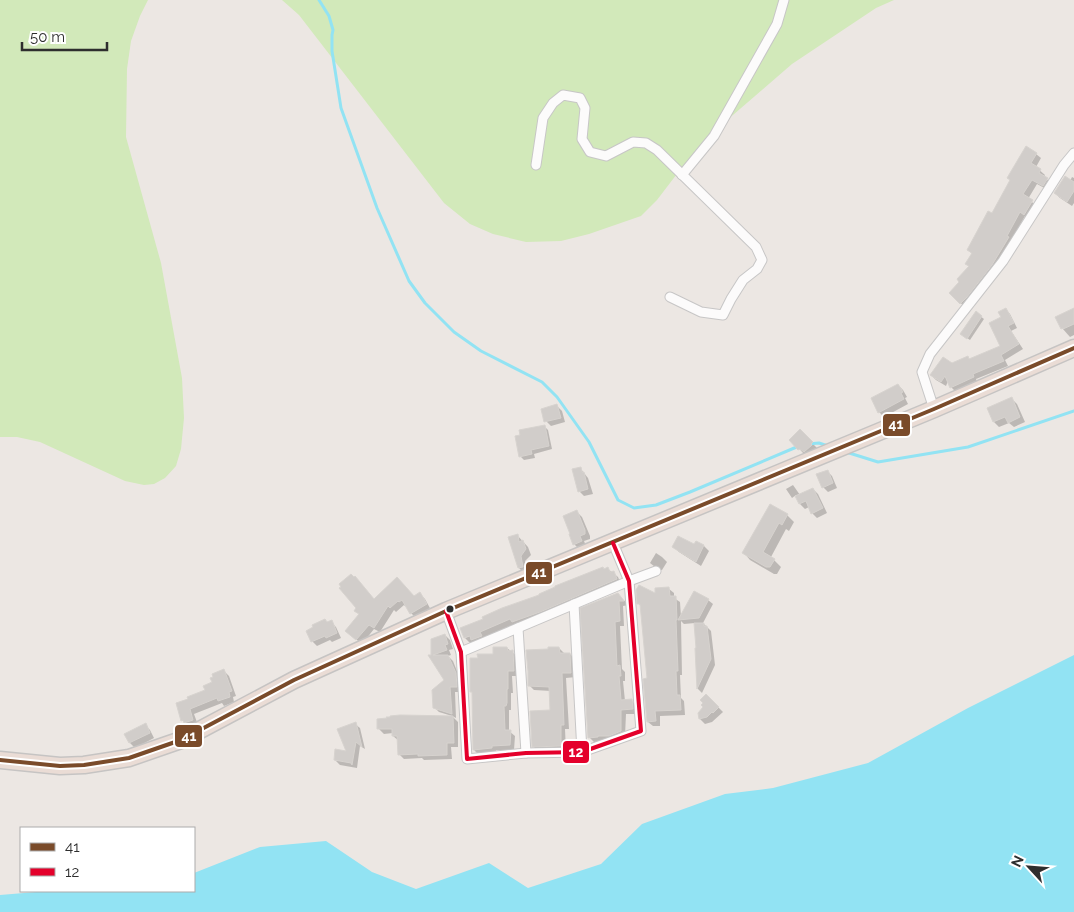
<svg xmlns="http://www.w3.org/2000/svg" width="1074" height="912" font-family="Raleway,sans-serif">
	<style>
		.green { fill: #d2e9ba }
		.water { fill: #92e3f3 }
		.shadow { fill: #0003 }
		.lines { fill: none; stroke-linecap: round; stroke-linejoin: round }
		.stream { stroke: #92e3f3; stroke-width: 3 }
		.building { fill: #d1cdca; stroke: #d7d3cf }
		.street-casing { stroke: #c7c6c6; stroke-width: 11 }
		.highway-casing { stroke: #c6c4c3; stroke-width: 19 }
		.street { stroke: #fcfbfb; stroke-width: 9 }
		.highway { stroke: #eadcd5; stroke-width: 16 }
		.bus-1-casing { stroke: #fff; stroke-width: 8 }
		.bus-2-casing { stroke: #fff; stroke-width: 8 }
		.bus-1 { stroke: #7a4b2a; stroke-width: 4 }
		.bus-2 { stroke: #e4002b; stroke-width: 4 }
		.bus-dot { fill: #2e2e2e; stroke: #fff; stroke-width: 2 }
		.line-badge { stroke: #fff; stroke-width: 2 }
		.badge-label { font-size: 14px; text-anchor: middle; font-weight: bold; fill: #fff }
	</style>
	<rect width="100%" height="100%" fill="#ece7e3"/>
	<g class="green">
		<path d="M0,0H148L140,16L131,41L127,69L126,137L161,263L182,378L184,418L181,449L176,466L165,478L154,484L144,485L125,481L40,442L17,437H0Z"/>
		<path d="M282,0H894L876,8L792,64L726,121L702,148L683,166L657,200L641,216L589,234L561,241L526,242L493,234L470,224L444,203L299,15Z"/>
	</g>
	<path class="water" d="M1074,655V912H0V895L48,891H194V873L260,847L326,841L372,872L416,889L489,863L528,888L601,864L642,824L725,794L773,788L868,763L968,708Z"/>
	<g class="shadow">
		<path d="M1036,154L1041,158L1036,167L1045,175L1044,177L1052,184L1048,190L1037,184L1028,199L1037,206L1029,218L1025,216L1011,241L1013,243L966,308L950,293L961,282L970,267L966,264L972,254L969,250L992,215Z"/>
		<path d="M1072,177L1074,178V203L1072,206L1060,198L1055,193L1070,181Z"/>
		<path d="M1006,310L1010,314L1017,328L1011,331L1023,349L1005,360L1008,366L976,379L977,382L956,392L951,387L948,381L946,386L936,380L931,375L967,357L970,360L1002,346V318Z"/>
		<path d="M1074,310V335L1070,337L1062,328Z"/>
		<path d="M976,313L984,319L970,340L964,336Z"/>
		<path d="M898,385L903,390L907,397L905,398L908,404L884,417L879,412Z"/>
		<path d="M1012,399L1017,404L1025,422L1014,427L1009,423L999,427L994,422L988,408Z"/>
		<path d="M557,406L562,411L565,422L551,426L546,421Z"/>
		<path d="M544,426L548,430L552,449L534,454L535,458L524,460L520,456Z"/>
		<path d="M800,431L817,448L815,449L816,450L810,456L805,453L804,454L791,440Z"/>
		<path d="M580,468L588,478L593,494L584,496L579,491Z"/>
		<path d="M827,471L832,476L837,488L828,492L823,487Z"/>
		<path d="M793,485L800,495L813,489L818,494L827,513L817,518L812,513L809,507L805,509L800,504L796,495L792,498L786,489Z"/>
		<path d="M577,512L582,517L590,536V539L584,541L586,546L579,549L574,544Z"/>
		<path d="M787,515L794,522L789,531L786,529L771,557L781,567L777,574H774L750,560L744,553Z"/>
		<path d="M517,535L528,547L531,555L525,561L527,572L524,573L519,568Z"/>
		<path d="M696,543L704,546L709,551L701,566L679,552L674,547L695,546Z"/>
		<path d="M656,553L662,557L667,562L662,570H659L650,563Z"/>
		<path d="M608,569L618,577L621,584L518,626L515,624L484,637L486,641L477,644L474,641L470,643L465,638Z"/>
		<path d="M669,589L674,593V598L680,602L681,617L708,600L713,604L703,623L711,631L715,665L702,693L698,689L696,650H698L695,623L684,624L681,621L682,675H680L681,698L684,701L685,715L660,716V726H653L648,722V680L642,607L638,603L657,595Z"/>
		<path d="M420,594L425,599L431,610L416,618L411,613L406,605L405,606L404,605L396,612L394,610L380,632L374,629L362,644L352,636L375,600L415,597Z"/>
		<path d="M617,594L629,605L623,606L624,626H620L622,669L625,672V681H623L625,701H632L637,706V714H626L625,736L602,742H594L589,737Z"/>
		<path d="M331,622L336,627L341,638L332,642L330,640L317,646L312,641L328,623Z"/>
		<path d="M445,635L450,640L453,649L449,650L451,655L448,656L453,661L460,679L461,692H455L456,718L452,716L458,722V747H451L452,759L424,760L422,758L404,759L399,754V741L393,736V733L384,734L379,729L452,716L439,712L434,707L445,680L432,656V640Z"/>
		<path d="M507,648L518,657L519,676H512L513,693H511V710H509V731L515,736L514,750H496V752L479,755L474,750L473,694L471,691L494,655Z"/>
		<path d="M559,648L564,653V655L570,654L575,659L576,677L566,678L569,729H565L566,751H538L533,746L551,711V691L534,690L529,685L549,650Z"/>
		<path d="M224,671L229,676L236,696L233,697L234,702L224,706L222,703L194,714L198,725L190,727L182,720L177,704L206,691Z"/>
		<path d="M706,695L723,712L712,722L705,724L700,719L699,713L705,707Z"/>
		<path d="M355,724L360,728L365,749L360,746L357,768L340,765L335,760L348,752Z"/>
		<path d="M145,725L150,730L154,738L135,748L130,743L126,734Z"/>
	</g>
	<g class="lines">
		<g class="stream">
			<path d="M319,0L329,16L333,30L332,35V51L341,108L377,208L409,281L425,303L454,332L481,351L542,382L557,397L589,442L618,500L634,508L656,505L690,492L799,446"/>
			<path d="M808,444L819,443L828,446"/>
			<path d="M846,452L878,462L968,447L1074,411"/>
		</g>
	</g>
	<g class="building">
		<path d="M1026,146L1037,153L1031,163L1041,169L1039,173L1048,178L1043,186L1032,180L1023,194L1033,200L1024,215L1020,212L1007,236L1009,237L992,265L967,297L960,304L949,293L959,282L957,279L969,266L965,264L972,253L967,250L988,211L992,213L1010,180L1007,178Z"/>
		<path d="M1065,176L1074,182V191L1067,202L1054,193Z"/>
		<path d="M1006,308L1014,323L1008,326L1019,344L1001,355L1004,361L973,374L974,377L950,388L945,376L941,382L930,375L943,357L952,363L968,356L969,359L1000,346L989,323L1001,317L998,312Z"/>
		<path d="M1074,308V324L1063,329V328L1061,329L1055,317Z"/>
		<path d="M976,311L982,316L967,339L960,334Z"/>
		<path d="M898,384L903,392L901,393L904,399L878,413L871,398Z"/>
		<path d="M1012,397L1020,417L1008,423L1005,417L993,422L987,408Z"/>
		<path d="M557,404L561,418L544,422L541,409Z"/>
		<path d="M545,425L549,446L531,450L532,454L519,457L515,436L520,435L519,430Z"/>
		<path d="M800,429L813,442L811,444L812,445L804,452L800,449L798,450L789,440Z"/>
		<path d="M581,467L582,472H584L588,489L578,492L572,469Z"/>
		<path d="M828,470L833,483L822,488L816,474Z"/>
		<path d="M813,488L823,508L811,514L806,501L799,504L795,496Z"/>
		<path d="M770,504L788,514L782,525L779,523L763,552L775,559L770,567H766L742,553Z"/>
		<path d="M577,510L585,530V534L580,536L582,541L573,545L569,534H570L563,516Z"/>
		<path d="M518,534L519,542L523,540L526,549L521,556L523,567L518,568L508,537Z"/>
		<path d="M678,536L694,544L696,541L704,545L696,562L672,547Z"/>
		<path d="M603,567L604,569L608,567L610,572L614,571L617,579L540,612L512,622L510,619L480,632L482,636L471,640L470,636L464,638L460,628L483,619L482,617L502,608L539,595V594L555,587V586Z"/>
		<path d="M351,574L354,577L355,576L374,599L397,577L414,596L420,592L427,604L410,614L402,600L399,602L398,601L390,608L388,606L374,628L369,625L356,640L345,631L359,614L354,611L356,608L339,588L341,587L339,584Z"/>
		<path d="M639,585L655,593V588L669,587L670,596H676L677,620H676L678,671H676L677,695H680L681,710L655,711L656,721L647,722L643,679L647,678L640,604H637L636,590Z"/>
		<path d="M694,591L709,599L699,618L678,620Z"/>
		<path d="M618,593L624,601H619L620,621L615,622L617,666L620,665L621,676H619L621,700L632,699L633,709L621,710V731L609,736H598V737L588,738L580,608Z"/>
		<path d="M325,619L327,622L332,620L337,633L326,638L325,636L311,642L306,631L313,627L312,625Z"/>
		<path d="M694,623H704V626H707L711,659L697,689L695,648H696Z"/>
		<path d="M445,634L448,644L445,645L447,650L433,655H448L456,673L457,687H450L452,714L433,708L432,690L444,680L428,655H431V639Z"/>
		<path d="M493,647H507L508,651L513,650L514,671H508V689H507V703L506,706H504L505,730H511L510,745L492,746V748L473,750L472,692H470V658H478L477,654H493Z"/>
		<path d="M548,647H559L560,653H570L571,673H562L564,725H561V746L532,747L530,711L550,710L549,687L528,686V671L526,650L548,649Z"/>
		<path d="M224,669L232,691L229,692L230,697L218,701L217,698L190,709L193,720L184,723L183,720L181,721L176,703L188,699L187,697L205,690L203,686L212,682L210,678L213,677L212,674Z"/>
		<path d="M706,694L719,707L713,713L712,712L707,717L699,719L698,713L703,707L701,705L703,703L700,700Z"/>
		<path d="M400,715L453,716L454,743H447V755L418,756V754L398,755L397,736H392V729H377V719L387,718L386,717H390V716Z"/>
		<path d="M356,722L362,747L356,742L352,765L351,763L334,760L335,749L346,751L337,729Z"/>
		<path d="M146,723L150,733L129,743L124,734Z"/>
	</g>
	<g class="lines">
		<defs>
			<g id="street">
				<path d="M536,165L543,118L553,103L563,95L580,98L585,108L582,139L590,152L606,156L633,142L646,143L657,150L756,247L762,260L757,269L743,280L731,299L723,315L701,312L670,297"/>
				<path d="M682,175L714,136L777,24L784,0"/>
				<path d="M934,409L922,372L930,354L1003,261L1064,165L1074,153"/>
				<path d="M574,604L582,752"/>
				<path d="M446,611L461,652L467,759L526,753L582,752L641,731L629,581L613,543"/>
				<path d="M518,628L526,753"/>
				<path d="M461,652L629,581L656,571"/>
			</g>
			<path id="highway" d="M0,760L60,766L84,765L129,758L181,740L294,680L446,611L934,409L1074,348"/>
		</defs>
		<use href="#street" class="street-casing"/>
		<use href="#highway" class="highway-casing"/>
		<use href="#street" class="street"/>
		<use href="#highway" class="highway"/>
		<defs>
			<path id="bus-1" d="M0,760L60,766L84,765L129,758L181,740L294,680L446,611L934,409L1074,348"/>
			<path id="bus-2" d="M446,611L461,652L467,759L526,753L582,752L641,731L629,581L613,543"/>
		</defs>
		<use href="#bus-1" class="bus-1-casing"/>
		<use href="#bus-2" class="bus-2-casing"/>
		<use href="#bus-1" class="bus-1"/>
		<use href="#bus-2" class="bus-2"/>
	</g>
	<circle class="bus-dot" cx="450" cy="609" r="4.5"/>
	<g class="line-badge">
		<rect x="882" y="413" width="29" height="24" rx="5" fill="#7a4b2a"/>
		<rect x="525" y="561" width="28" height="24" rx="5" fill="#7a4b2a"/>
		<rect x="174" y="724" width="29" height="24" rx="5" fill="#7a4b2a"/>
		<rect x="562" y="740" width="28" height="24" rx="5" fill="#e4002b"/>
	</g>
	<g class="badge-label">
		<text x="896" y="429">41</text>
		<text x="539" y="577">41</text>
		<text x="189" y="741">41</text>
		<text x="576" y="757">12</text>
	</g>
	<rect x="20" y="827" width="175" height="65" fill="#ffffff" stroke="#ababab"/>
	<rect x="30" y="843" width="25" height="8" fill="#7a4b2a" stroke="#ababab"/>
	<text x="65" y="852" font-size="15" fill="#2e2e2e">41</text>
	<rect x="30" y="868" width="25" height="8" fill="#e4002b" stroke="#ababab"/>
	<text x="65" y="877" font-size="15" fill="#2e2e2e">12</text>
	<g transform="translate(1029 867) rotate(296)" stroke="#ffffff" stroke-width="4" paint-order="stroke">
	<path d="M0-4L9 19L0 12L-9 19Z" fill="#2e2e2e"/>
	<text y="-8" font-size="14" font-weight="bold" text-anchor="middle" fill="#2e2e2e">N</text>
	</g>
	<path d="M22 42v8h85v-8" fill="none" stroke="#2e2e2e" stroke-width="2.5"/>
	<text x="30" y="42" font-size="15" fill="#2e2e2e" stroke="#ffffff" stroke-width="4" paint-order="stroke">50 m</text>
</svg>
